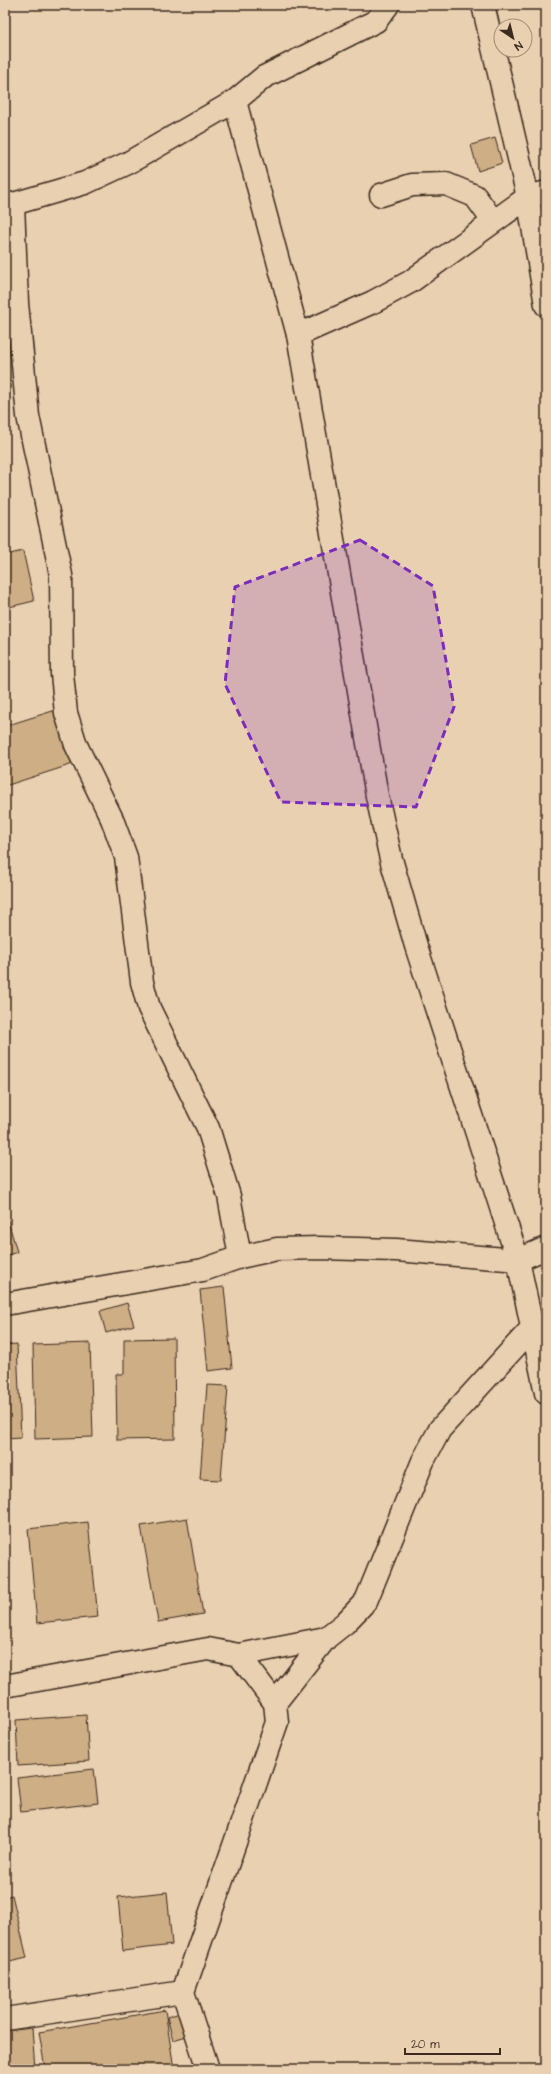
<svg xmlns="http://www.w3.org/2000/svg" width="551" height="2074" font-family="'Architects Daughter',sans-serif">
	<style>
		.building { fill: #ceae84; stroke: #3b2a1e }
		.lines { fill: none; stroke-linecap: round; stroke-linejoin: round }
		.minor-casing { stroke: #3b2a1e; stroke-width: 25 }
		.minor { stroke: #e9d0b1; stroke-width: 22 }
		.marked { fill: #7b2cbf; fill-opacity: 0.2; stroke: #7b2cbf; stroke-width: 3; stroke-dasharray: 8 5; stroke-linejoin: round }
	</style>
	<rect width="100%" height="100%" fill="#e9d0b1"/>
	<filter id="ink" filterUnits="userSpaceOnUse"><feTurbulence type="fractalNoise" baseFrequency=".025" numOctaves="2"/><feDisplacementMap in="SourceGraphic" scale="8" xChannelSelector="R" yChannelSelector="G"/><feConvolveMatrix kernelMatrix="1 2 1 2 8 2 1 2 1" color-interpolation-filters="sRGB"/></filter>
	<g filter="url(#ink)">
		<g class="building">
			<path d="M495,138L502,163L478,171L471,145Z"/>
			<path d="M23,551L34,601L5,608V555Z"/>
			<path d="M59,709L76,763L5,786V726Z"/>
			<path d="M5,1210L17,1252L5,1256Z"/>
			<path d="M224,1287L232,1368L208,1371L200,1290Z"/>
			<path d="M127,1303L134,1325L106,1333L100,1311Z"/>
			<path d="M174,1338L175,1439L117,1440L116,1374H124V1339Z"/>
			<path d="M90,1343L93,1437L35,1439L33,1345Z"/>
			<path d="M17,1344L21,1438L5,1439V1345Z"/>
			<path d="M207,1385L228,1386L221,1480L200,1479Z"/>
			<path d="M187,1518L203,1614L158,1622L141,1526Z"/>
			<path d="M88,1522L98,1617L37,1623L28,1529Z"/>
			<path d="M86,1715L89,1761L18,1766L16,1720Z"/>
			<path d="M94,1769L98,1803L21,1812L17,1778Z"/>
			<path d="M167,1892L172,1945L123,1951L118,1897Z"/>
			<path d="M12,1895L27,1958L5,1963V1897Z"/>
			<path d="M165,2010L174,2069H45L39,2032Z"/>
			<path d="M183,2012L190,2035L173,2040L167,2017Z"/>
			<path d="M32,2028L35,2069H5V2031Z"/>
		</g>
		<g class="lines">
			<defs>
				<g id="minor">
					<path d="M388,5L376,21L264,77L235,101L298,335L377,796L391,859L416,946L518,1260L546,1393"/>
					<path d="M483,5L528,197L546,305"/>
					<path d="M381,195L412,185L446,184L475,196L493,221"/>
					<path d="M13,204L17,303L28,416L61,575L62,674L66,713L76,745L112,819L126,857L142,982L149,1008L208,1128L229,1196L240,1257"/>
					<path d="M5,205L13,204L85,183L128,163L235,101"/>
					<path d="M298,335L373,302L410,282L528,197L546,192"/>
					<path d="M5,1304L203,1270L240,1257L277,1249L319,1248L396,1250L518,1260L546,1248"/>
					<path d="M239,1655L326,1638"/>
					<path d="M5,1686L208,1649L239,1655L275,1703L277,1722L183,1992L208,2069"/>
					<path d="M275,1703L326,1638L345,1623L366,1601L423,1461L440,1429L532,1328"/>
					<path d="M5,2019L183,1992"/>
				</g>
			</defs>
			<use href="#minor" class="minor-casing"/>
			<use href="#minor" class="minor"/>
		</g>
	</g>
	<path class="marked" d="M360,540L433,586L454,707L416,807L281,802L225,684L235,587Z"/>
	<rect width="551" height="2074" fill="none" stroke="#e9d0b1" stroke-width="20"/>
	<rect x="10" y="10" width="531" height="2054" fill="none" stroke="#3b2a1e" stroke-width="1.5" filter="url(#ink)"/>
	<g transform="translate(513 38) rotate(145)"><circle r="19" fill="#e9d0b1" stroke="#a38e76"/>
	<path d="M0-3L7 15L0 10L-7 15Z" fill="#3b2a1e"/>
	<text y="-6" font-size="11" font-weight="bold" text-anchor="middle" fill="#3b2a1e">N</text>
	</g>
	<path d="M405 2048v6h95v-6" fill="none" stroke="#3b2a1e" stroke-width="2"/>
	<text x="411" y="2048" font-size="12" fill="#3b2a1e" stroke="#e9d0b1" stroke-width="3" paint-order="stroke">20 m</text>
</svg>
